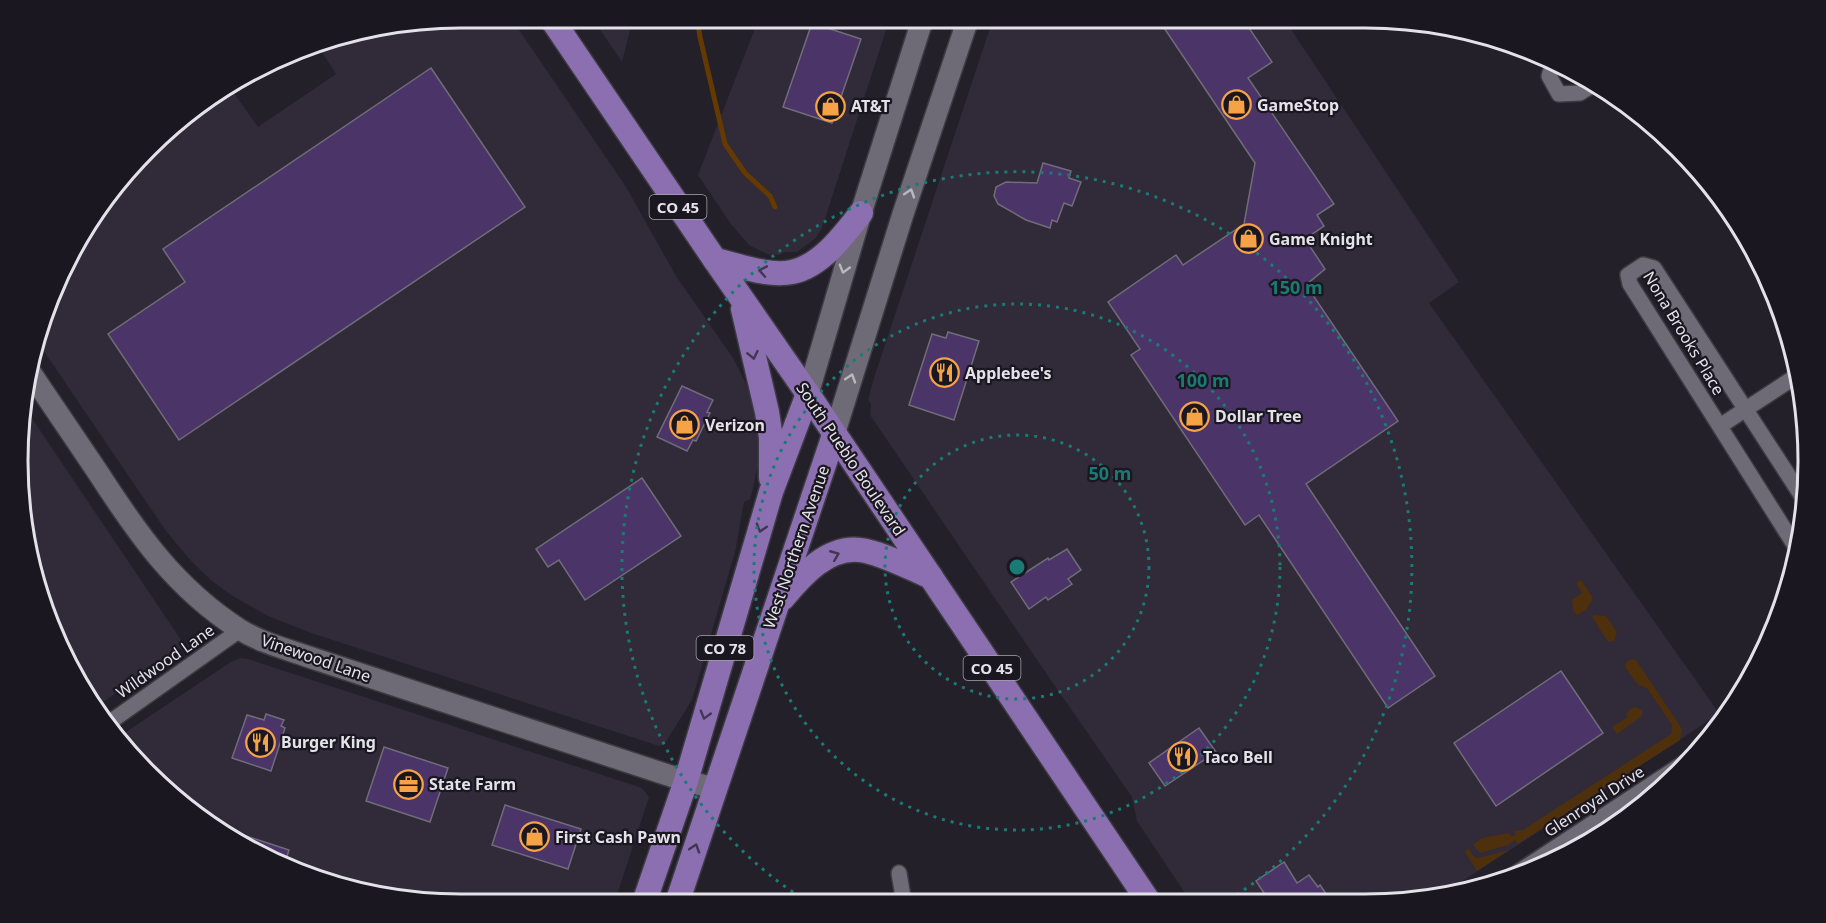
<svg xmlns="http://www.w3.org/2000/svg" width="1826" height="923" font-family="'Noto Sans',sans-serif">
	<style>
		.built { fill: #302a39 }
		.green { fill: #4e300d }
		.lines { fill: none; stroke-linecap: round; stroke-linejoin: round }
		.stream { stroke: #653a00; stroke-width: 5 }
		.building { fill: #4b3568; stroke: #706c78; stroke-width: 1.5 }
		.street-casing { stroke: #3c3a42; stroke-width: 18 }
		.secondary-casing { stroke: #3c3a42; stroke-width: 24 }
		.primary-casing { stroke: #3c3a42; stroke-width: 27 }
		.street { stroke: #6e6a76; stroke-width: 15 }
		.secondary { stroke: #6e6a76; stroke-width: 21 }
		.primary { stroke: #8b6fb1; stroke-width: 24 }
		.oneway { stroke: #bbb8c1 }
		.oneway2 { stroke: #423653 }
		.ring { fill: none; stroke: #1a7b74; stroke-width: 3; stroke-dasharray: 3 6 }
		.labels { text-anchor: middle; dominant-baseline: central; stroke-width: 4.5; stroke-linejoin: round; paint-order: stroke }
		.shield { fill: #1b1721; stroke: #a8a5ad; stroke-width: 1.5 }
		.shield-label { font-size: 15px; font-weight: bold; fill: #e4e2e9 }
		.poi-label { font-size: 16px; font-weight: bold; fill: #e4e2e9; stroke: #1b1721; text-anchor: start }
		.street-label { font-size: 16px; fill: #e4e2e9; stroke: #1b1721 }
		.rim { fill: none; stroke: #e4e2e9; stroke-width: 3 }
		.centre { fill: #1a7b74; stroke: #1b1721; stroke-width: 3 }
		.ring-label { font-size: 18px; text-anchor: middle; font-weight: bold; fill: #1a7b74; stroke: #1b1721; stroke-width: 4.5; stroke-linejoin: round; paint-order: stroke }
	</style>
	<rect width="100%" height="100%" fill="#24202a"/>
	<g class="built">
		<path d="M462,18H511L626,187L676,276L733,358L748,388L755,414L759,440L758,465L752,492L750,499L744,502L736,548L692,700L665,743L659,746L311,633L268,616L231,595L211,580L192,562L166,531L37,341L52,291L93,215L191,110L231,89L258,127L336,74L316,43Z"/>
		<path d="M592,18H633L622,62Z"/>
		<path d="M759,18H890L822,228L816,238L797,252H784L780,255L767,254L749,245L731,224L698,175Z"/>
		<path d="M993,19H1284L1459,282L1429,303L1719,713L1680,740L1436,898L1423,901L1191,902L1137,821L1132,797L1037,660L870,415L871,404L868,400L873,381Z"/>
		<path d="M25,408L185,646L100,704L60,645L22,519Z"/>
		<path d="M240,658L248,659L642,788L649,797L614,904H433L347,890L266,859L148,775L120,736L231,662Z"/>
	</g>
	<g class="green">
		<path d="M1581,580L1593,598L1586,610L1577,615L1573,611L1572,600L1582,593L1576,582Z"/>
		<path d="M1595,615L1606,616L1617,632L1614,641L1608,642L1592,617Z"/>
		<path d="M1632,659L1636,660L1682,729L1680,740L1518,844L1515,840L1508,845L1480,853L1473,845L1482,838L1509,833L1512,837L1516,834L1514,831L1523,830L1671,734L1672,725L1647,688L1639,685L1635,681L1625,667L1626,662Z"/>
		<path d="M1634,707L1642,710V716L1617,734L1612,727L1628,717L1626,713Z"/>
		<path d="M1468,848L1475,858H1478L1509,850L1477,871L1465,852Z"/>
	</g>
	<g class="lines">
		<path class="stream" d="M697,18L700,37L725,144L745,173L770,196L775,207"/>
	</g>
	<g class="building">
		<path d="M1158,19H1243L1272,62L1248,78L1334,204L1317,215L1324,226L1305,239L1325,269L1306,285L1398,421L1306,484L1435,676L1388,708L1259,515L1245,525L1131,355L1140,349L1108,302L1176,255L1183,265L1244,224L1255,163Z"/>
		<path d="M812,23L861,39L832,123L783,107Z"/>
		<path d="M431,68L525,207L179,440L108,334L185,282L163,249Z"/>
		<path d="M1043,163L1071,171L1069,178L1081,182L1072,206L1064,203L1057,222L1052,220L1050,228L1026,220L998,204L994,196L996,187L1006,182L1037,183Z"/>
		<path d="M948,332L979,341L954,420L909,405L932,334L946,338Z"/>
		<path d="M682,386L713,400L707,412L710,413L696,441L693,440L687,451L657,437Z"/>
		<path d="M642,478L681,536L585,600L559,560L548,567L536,549Z"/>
		<path d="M1067,549L1081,570L1068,579L1072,584L1048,600L1046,597L1029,609L1011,582L1048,558L1049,560Z"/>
		<path d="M1561,671L1603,733L1496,806L1454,743Z"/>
		<path d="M266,714L284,720L281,726L285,728L271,771L232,758L247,715L264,720Z"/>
		<path d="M1199,728L1216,752L1165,786L1149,763Z"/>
		<path d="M384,747L448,768L430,822L366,801Z"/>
		<path d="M505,805L581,829L568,869L492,845Z"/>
		<path d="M231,831L289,850L284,866L266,859L230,834Z"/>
		<path d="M1284,862L1297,883L1309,875L1318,887L1320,885L1331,901L1270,902L1256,881Z"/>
	</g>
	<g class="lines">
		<defs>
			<g id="street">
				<path d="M1554,61L1549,76L1559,94L1580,93L1594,84"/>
				<path d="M1720,426L1798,375"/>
				<path d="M1797,549L1630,284L1628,275L1643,265L1654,268L1805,501"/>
				<path d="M110,722L240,630"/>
				<path d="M899,873L904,903"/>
				<path d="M1509,878L1699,753"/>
			</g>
			<g id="secondary">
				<path d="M28,369C51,403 74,437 97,471C137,533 175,588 239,629C261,643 290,650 315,659L686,781L714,788"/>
				<path d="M808,394L861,213L923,18"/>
				<path d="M834,435L903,214L968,19"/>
			</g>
			<g id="primary">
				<path d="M551,18L715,260L808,394L1149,902"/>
				<path d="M715,260C738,265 768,277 792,272C821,266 844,235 861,213"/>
				<path d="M743,309L767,412L771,438V478"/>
				<path d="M783,598C802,575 828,546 860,550C880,552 912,569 931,577"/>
				<path d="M644,903L686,781L771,492L808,394"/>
				<path d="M677,903L834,435"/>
			</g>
		</defs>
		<use href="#street" class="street-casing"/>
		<use href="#secondary" class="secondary-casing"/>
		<use href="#primary" class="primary-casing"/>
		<use href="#street" class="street"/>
		<use href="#secondary" class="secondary"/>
		<use href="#primary" class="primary"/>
	</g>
	<defs><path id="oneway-chevron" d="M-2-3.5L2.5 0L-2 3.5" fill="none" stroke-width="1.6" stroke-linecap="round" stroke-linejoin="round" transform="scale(1.5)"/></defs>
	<g class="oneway">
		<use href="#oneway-chevron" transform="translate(910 193) rotate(-72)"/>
		<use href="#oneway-chevron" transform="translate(844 269) rotate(106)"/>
		<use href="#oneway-chevron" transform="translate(851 378) rotate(-72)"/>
	</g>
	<g class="oneway2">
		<use href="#oneway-chevron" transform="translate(763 271) rotate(-170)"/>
		<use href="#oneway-chevron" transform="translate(753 355) rotate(78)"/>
		<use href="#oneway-chevron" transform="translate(761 528) rotate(107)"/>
		<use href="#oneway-chevron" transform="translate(835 555) rotate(-22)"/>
		<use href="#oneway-chevron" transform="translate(705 715) rotate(106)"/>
		<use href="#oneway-chevron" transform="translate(695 848) rotate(-72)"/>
	</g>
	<g class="ring">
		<circle cx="1017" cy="567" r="132"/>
		<circle cx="1017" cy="567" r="263"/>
		<path d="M808 902A395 395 0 1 1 1229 900"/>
	</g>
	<defs>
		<symbol id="shop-ring" viewBox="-11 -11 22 22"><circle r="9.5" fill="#1b1721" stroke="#f5a346" stroke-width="1.5"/><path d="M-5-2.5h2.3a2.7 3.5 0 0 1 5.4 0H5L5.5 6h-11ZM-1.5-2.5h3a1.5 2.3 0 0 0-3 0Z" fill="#f5a346"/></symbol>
		<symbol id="restaurant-ring" viewBox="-11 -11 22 22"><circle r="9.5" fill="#1b1721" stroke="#f5a346" stroke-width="1.5"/><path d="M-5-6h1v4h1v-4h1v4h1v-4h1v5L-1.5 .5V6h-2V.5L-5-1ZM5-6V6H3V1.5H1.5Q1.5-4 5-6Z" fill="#f5a346"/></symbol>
		<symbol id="office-ring" viewBox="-11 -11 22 22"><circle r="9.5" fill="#1b1721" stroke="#f5a346" stroke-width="1.5"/><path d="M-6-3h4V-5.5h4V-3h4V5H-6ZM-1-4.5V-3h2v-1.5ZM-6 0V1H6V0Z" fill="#f5a346"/></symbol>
	</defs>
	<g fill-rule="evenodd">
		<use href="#shop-ring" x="1220" y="88" width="33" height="33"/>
		<use href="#shop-ring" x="814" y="90" width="33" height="33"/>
		<use href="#shop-ring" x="1232" y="222" width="33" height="33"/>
		<use href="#restaurant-ring" x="928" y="356" width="33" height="33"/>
		<use href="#shop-ring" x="1178" y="400" width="33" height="33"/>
		<use href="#shop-ring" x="668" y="408" width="33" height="33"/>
		<use href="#restaurant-ring" x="244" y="726" width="33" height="33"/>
		<use href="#restaurant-ring" x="1166" y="740" width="33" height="33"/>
		<use href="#office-ring" x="392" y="768" width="33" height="33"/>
		<use href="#shop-ring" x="518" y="820" width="33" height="33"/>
	</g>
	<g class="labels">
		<g class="shield">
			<rect x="649.5" y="195" width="57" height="24" rx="4.5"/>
			<rect x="696.5" y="636" width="57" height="24" rx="4.5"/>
			<rect x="963.5" y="656" width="57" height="24" rx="4.5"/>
		</g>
		<g class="shield-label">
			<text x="678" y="207">CO 45</text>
			<text x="725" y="648">CO 78</text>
			<text x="992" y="668">CO 45</text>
		</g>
		<g class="poi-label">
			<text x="1257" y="105">GameStop</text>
			<text x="851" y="106">AT&amp;T</text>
			<text x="1269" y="239">Game Knight</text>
			<text x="965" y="373">Applebee's</text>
			<text x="1215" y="416">Dollar Tree</text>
			<text x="705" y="425">Verizon</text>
			<text x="281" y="742">Burger King</text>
			<text x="1203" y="757">Taco Bell</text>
			<text x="429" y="784">State Farm</text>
			<text x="555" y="837">First Cash Pawn</text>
		</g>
		<g class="street-label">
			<text transform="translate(1684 333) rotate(59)">Nona Brooks Place</text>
			<text transform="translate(851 459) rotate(56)">South Pueblo Boulevard</text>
			<text transform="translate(796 547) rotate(-71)">West Northern Avenue</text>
			<text transform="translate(316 658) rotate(19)">Vinewood Lane</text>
			<text transform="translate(165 661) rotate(-35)">Wildwood Lane</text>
			<text transform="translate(1594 801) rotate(-33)">Glenroyal Drive</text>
		</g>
	</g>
	<path d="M0 0H1826V923H0ZM461 28H1365A433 433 0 0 1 1798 461V461A433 433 0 0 1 1365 894H461A433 433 0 0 1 28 461V461A433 433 0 0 1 461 28Z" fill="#1b1721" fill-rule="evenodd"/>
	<path class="rim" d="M461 28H1365A433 433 0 0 1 1798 461V461A433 433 0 0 1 1365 894H461A433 433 0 0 1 28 461V461A433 433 0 0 1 461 28Z"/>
	<circle cx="1017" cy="567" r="9" class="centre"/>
	<g class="ring-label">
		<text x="1296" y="294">150 m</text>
		<text x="1203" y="387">100 m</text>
		<text x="1110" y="480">50 m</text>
	</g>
</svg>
